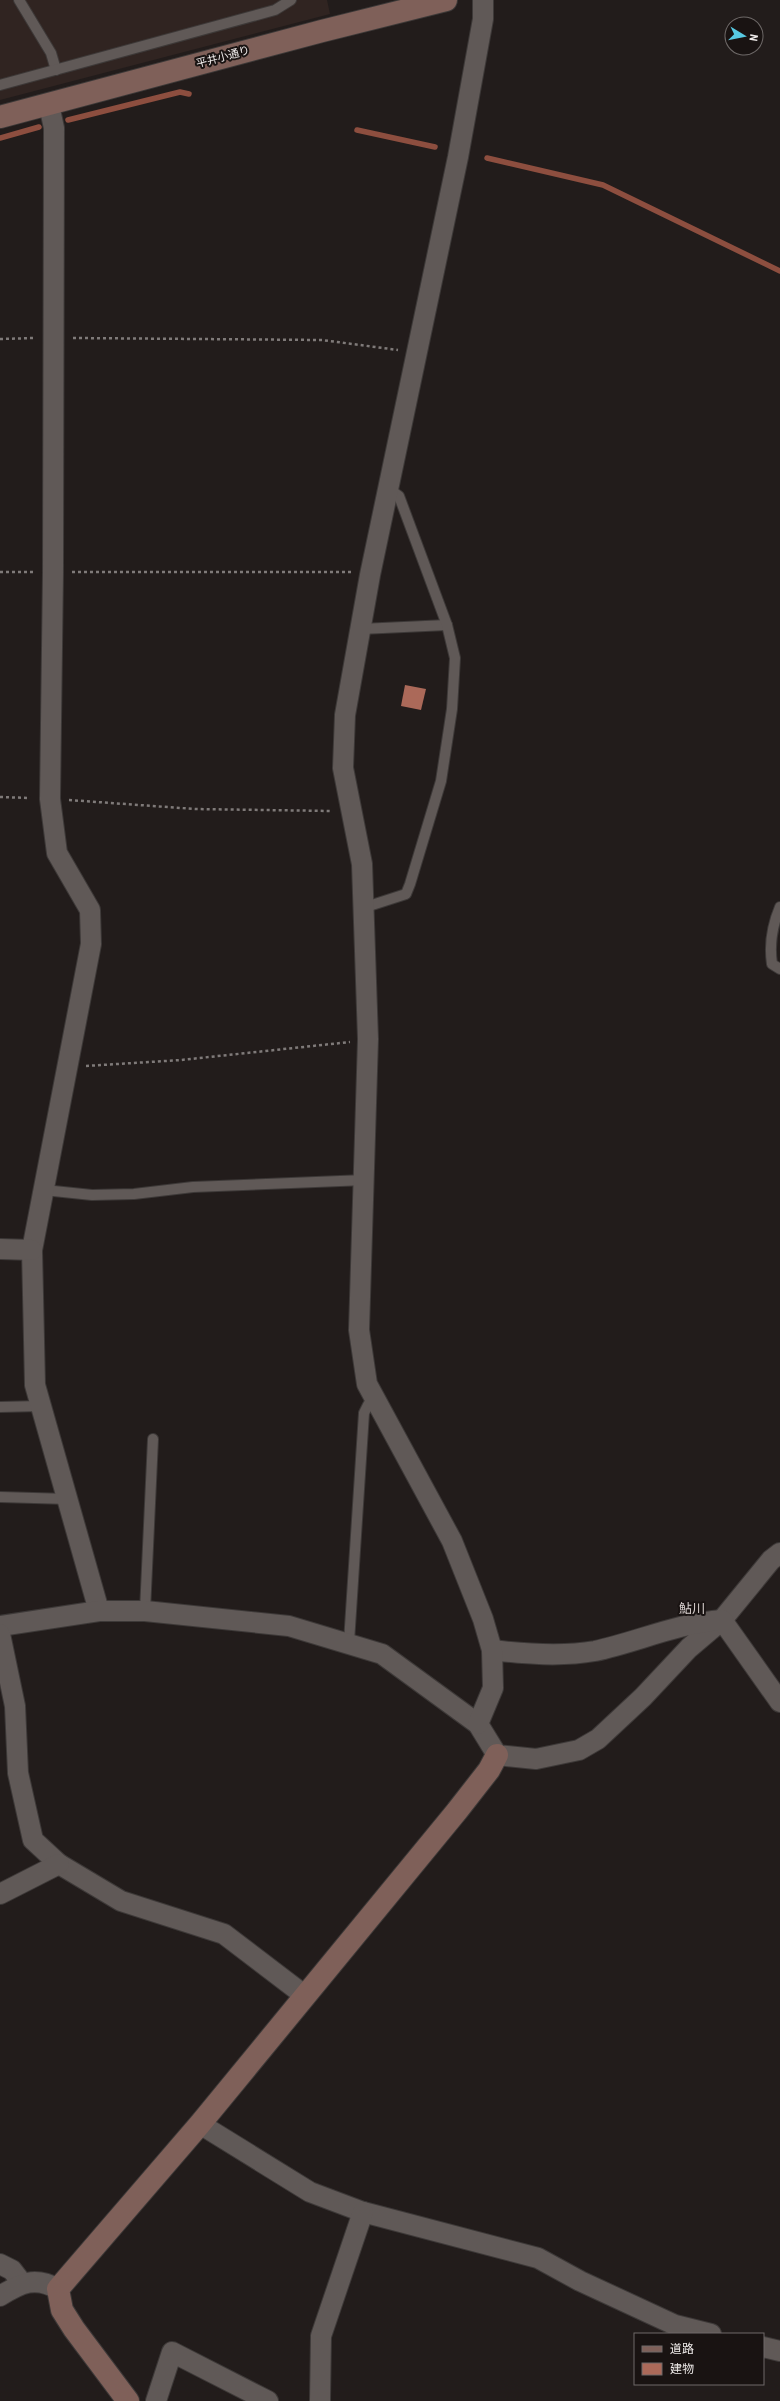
<svg xmlns="http://www.w3.org/2000/svg" width="780" height="2401" font-family="'Roboto Condensed','Noto Sans JP',sans-serif">
	<style>
		.built { fill: #302421 }
		.lines { fill: none; stroke-linecap: round; stroke-linejoin: round }
		.stream { stroke: #8d4e3f; stroke-width: 5.5 }
		.building { fill: #ab6959 }
		.lane-casing { stroke: #3d3938; stroke-width: 12 }
		.street-casing { stroke: #3d3938; stroke-width: 22 }
		.secondary-casing { stroke: #3d3938; stroke-width: 24 }
		.path { stroke: #7f7a79; stroke-width: 2.5; stroke-dasharray: 3 3; stroke-linecap: butt }
		.lane { stroke: #605957; stroke-width: 10 }
		.street { stroke: #605957; stroke-width: 20 }
		.secondary { stroke: #7f6059; stroke-width: 22 }
		.labels { text-anchor: middle; dominant-baseline: central; stroke-width: 4; stroke-linejoin: round; paint-order: stroke }
		.street-label { font-size: 11px; fill: #eeeae9; stroke: #191312 }
		.quarter-label { font-size: 13px; fill: #d7cfcd; stroke: #191312 }
	</style>
	<rect width="100%" height="100%" fill="#221c1b"/>
	<path class="built" d="M0,0H327L330,14L0,100Z"/>
	<g class="lines">
		<g class="stream">
			<path d="M68,120L180,92L189,94"/>
			<path d="M357,130L435,147"/>
			<path d="M0,138L39,127"/>
			<path d="M487,158L603,185L780,271"/>
		</g>
	</g>
	<path class="building" d="M405,685L426,689L421,710L401,706Z"/>
	<g class="lines">
		<defs>
			<g id="lane">
				<path d="M19,0L51,53L56,70"/>
				<path d="M0,85L275,10L291,0"/>
				<path d="M361,629L447,625"/>
				<path d="M363,905H372L406,894L410,884L441,781L452,709L455,658L447,625L399,496L388,488"/>
				<path d="M780,907C772,926 769,944 772,964L780,969"/>
				<path d="M44,1190L92,1195L134,1194L193,1187L365,1180"/>
				<path d="M0,1407L41,1406"/>
				<path d="M0,1497L68,1499"/>
				<path d="M145,1611L153,1439"/>
				<path d="M349,1642L364,1413L368,1405L374,1401"/>
			</g>
			<g id="street">
				<path d="M49,105L54,128L53,572L50,799L57,853L90,910L91,944L32,1250L35,1385L99,1611"/>
				<path d="M0,1249L32,1250"/>
				<path d="M0,1626L99,1611H145L289,1626L382,1654L478,1724L497,1755L536,1759L579,1750L598,1739L643,1697L689,1648L722,1620L771,1560L780,1553"/>
				<path d="M0,1634L15,1706L18,1773L33,1840L59,1864L121,1901L224,1934L304,1995"/>
				<path d="M492,1650C525,1654 561,1657 595,1651C637,1642 678,1623 722,1620L780,1702"/>
				<path d="M478,1724L493,1688L492,1650L483,1619L452,1541L367,1384L359,1330L368,1039L362,864L343,768L345,715L370,575L458,157L483,19V0"/>
				<path d="M0,1894L59,1864"/>
				<path d="M200,2124L310,2192L363,2212L538,2258L580,2281L675,2325L711,2334"/>
				<path d="M0,2264L12,2270L22,2283"/>
				<path d="M0,2296C21,2283 35,2276 58,2289"/>
				<path d="M763,2347L780,2351"/>
				<path d="M156,2401L172,2352L268,2401"/>
				<path d="M320,2401L321,2336L363,2212"/>
			</g>
			<g id="secondary">
				<path d="M0,117L322,31L446,0"/>
				<path d="M128,2401L74,2329L62,2310L58,2289L200,2124L457,1811L489,1770L497,1755"/>
			</g>
		</defs>
		<use href="#lane" class="lane-casing"/>
		<use href="#street" class="street-casing"/>
		<use href="#secondary" class="secondary-casing"/>
		<g class="path">
			<path d="M73,338L322,340L398,350"/>
			<path d="M0,339L34,338"/>
			<path d="M0,572H33"/>
			<path d="M72,572H351"/>
			<path d="M0,797L30,798"/>
			<path d="M69,800L195,809L332,811"/>
			<path d="M86,1066L181,1060L350,1042"/>
		</g>
		<use href="#lane" class="lane"/>
		<use href="#street" class="street"/>
		<use href="#secondary" class="secondary"/>
	</g>
	<g class="labels">
		<g class="street-label">
			<text transform="translate(223 57) rotate(-15)">平井小通り</text>
		</g>
		<g class="quarter-label">
			<text x="692" y="1608">鮎川</text>
		</g>
	</g>
	<rect x="634" y="2333" width="130" height="52" fill="#191312" stroke="#6e6968"/>
	<rect x="642" y="2346" width="20" height="6" fill="#7f6059" stroke="#6e6968"/>
	<text x="670" y="2353" font-size="12" fill="#eeeae9">道路</text>
	<rect x="642" y="2363" width="20" height="12" fill="#ab6959" stroke="#6e6968"/>
	<text x="670" y="2373" font-size="12" fill="#eeeae9">建物</text>
	<g transform="translate(744 36) rotate(100)"><circle r="19" fill="#191312" stroke="#6e6968"/>
	<path d="M0-3L7 15L0 10L-7 15Z" fill="#57c9e2"/>
	<text y="-6" font-size="11" font-weight="bold" text-anchor="middle" fill="#eeeae9">N</text>
	</g>
</svg>
